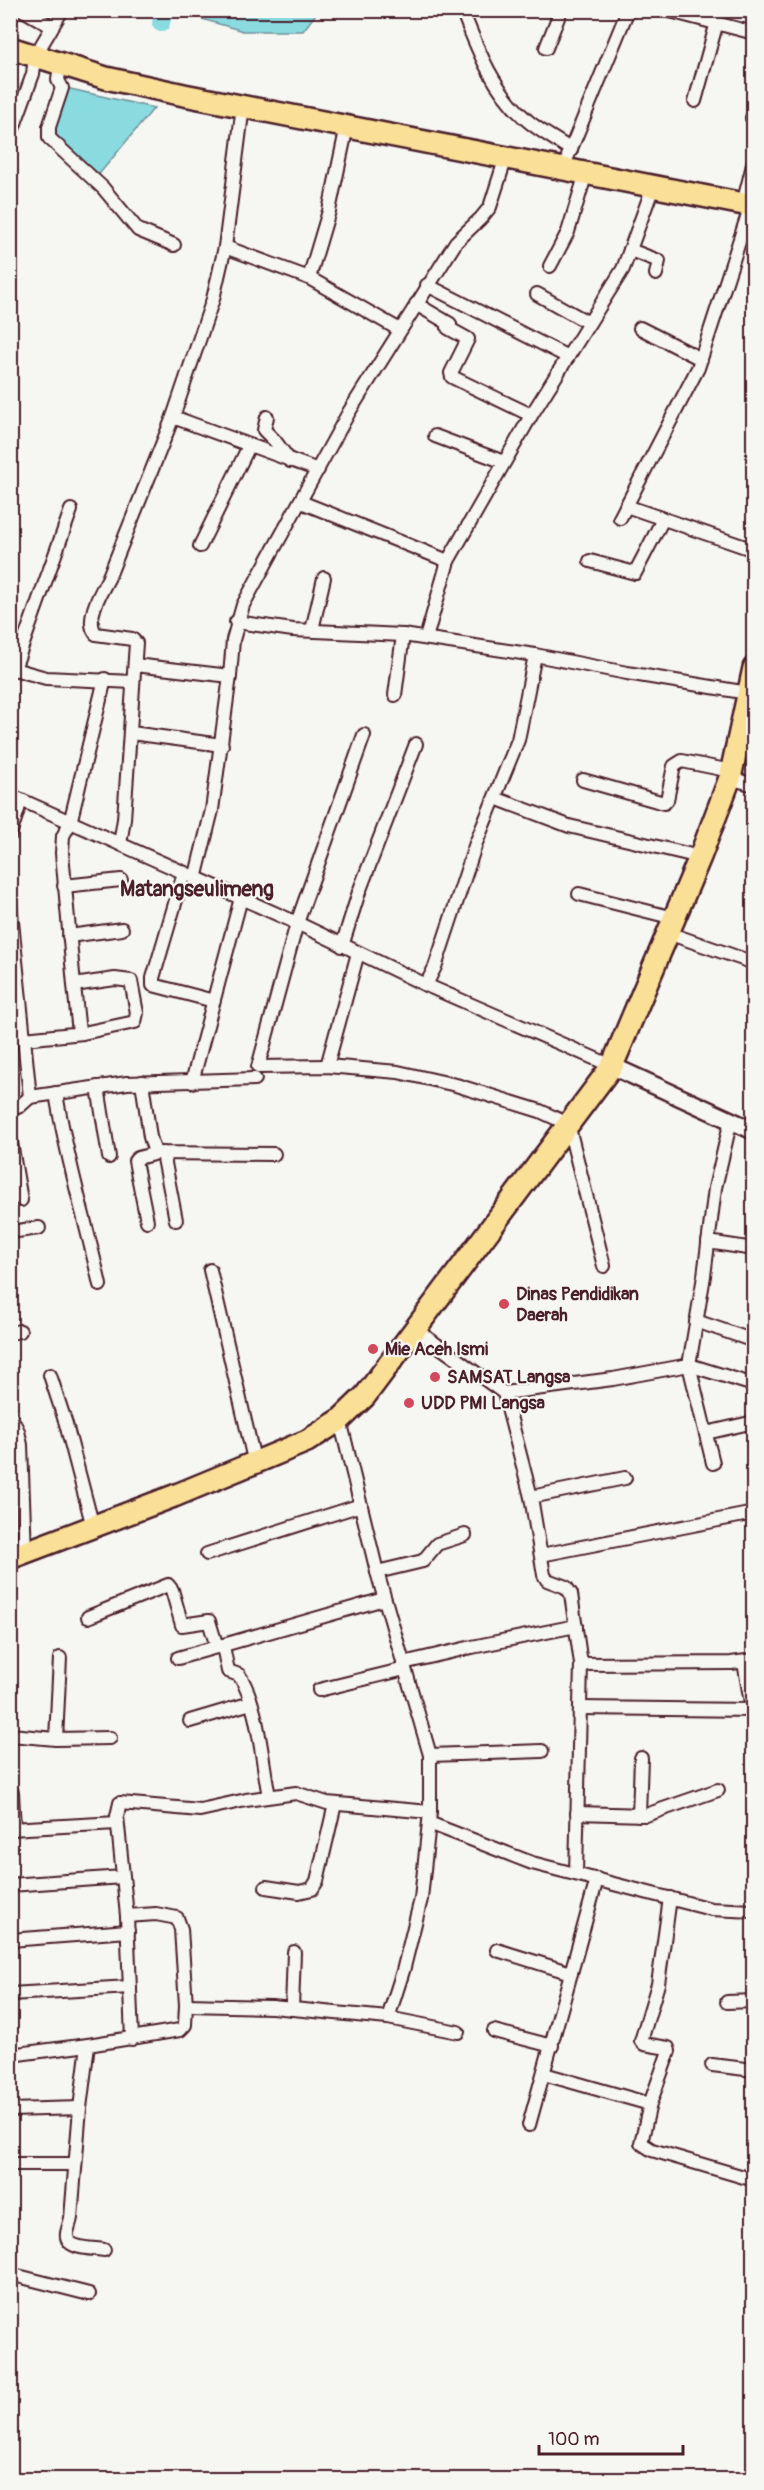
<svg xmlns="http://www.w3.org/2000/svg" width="764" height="2490" font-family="Pangolin,sans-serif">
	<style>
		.water { fill: #89dbe0; stroke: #709098; stroke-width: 1.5 }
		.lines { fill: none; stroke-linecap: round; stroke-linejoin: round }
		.river { stroke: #89dbe0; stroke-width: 18 }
		.street-casing { stroke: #4a1f2b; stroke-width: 16 }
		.secondary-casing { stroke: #4a1f2b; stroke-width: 21 }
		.highway-casing { stroke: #4a1f2b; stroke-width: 26 }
		.street { stroke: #f6f6f2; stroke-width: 12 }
		.secondary { stroke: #f6f6f2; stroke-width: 16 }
		.highway { stroke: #fadf96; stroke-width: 21 }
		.poi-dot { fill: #d1495b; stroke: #f6f6f2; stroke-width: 2 }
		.labels { text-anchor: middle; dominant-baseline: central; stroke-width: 4.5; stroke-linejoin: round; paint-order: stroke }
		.poi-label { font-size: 18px; font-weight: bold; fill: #4a1f2b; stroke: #f6f6f2; text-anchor: start }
		.quarter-label { font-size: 21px; font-weight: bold; fill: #4a1f2b; stroke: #f6f6f2 }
	</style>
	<rect width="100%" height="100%" fill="#f6f6f2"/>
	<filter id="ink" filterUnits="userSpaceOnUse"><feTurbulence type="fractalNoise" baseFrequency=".0167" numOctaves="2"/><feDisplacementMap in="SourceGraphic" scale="12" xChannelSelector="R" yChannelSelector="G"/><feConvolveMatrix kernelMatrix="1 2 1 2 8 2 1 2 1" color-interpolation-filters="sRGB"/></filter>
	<g filter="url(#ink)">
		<g class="water">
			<path d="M188,11V10L318,11L303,31H243L188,15Z"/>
			<path d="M66,88L154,108L96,178L50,133Z"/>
		</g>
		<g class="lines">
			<path class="river" d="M161,23L164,10"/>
			<defs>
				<g id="street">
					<path d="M23,10L51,26"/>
					<path d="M462,10C478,51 494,92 528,121C541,132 557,140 571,150"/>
					<path d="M666,10L754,33"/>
					<path d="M546,48L561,10"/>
					<path d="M60,64L58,80L62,88L49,127V138L103,188L138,230L174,245"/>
					<path d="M695,101L717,22"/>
					<path d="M754,113L752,118L754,121"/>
					<path d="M10,137L33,74L35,56L61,12"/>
					<path d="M568,156L628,10"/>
					<path d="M743,204L754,161"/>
					<path d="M225,247L309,278L400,330"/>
					<path d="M630,250L659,261L656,274"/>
					<path d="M550,266L568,232L586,173"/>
					<path d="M309,278L329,211L347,126"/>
					<path d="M427,285L568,357"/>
					<path d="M537,294L589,323"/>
					<path d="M416,304L450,324L448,328L468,339L451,373L452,377L531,415"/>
					<path d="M640,328L701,359"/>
					<path d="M173,417L318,470"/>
					<path d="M267,417L264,430L275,441L290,461"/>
					<path d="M435,436L504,462"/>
					<path d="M301,502L448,561"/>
					<path d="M626,506L754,550"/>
					<path d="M620,518L698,368L751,205"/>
					<path d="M200,546L249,446"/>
					<path d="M590,561L635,573L663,519"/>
					<path d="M236,622L293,630L403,635L535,655L627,673L748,693"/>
					<path d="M312,630L324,578"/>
					<path d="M426,638L448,561L532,414L623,269L653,187"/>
					<path d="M135,665L230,676"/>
					<path d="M10,668L46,678L133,682"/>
					<path d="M14,669L71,510"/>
					<path d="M395,695L403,635"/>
					<path d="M131,733L222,745"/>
					<path d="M364,735L297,923L258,1067L327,1066L398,1072L456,1085L540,1111L568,1124L604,1266"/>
					<path d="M730,778L754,785"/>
					<path d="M583,780L664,803L667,800L674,766L682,761L731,771"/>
					<path d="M10,795L297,923L426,985L612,1066"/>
					<path d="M495,798L569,826L700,857"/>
					<path d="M10,835L21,800"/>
					<path d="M120,844L124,819L136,643L132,639L96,634C84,620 101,592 108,579L173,417L213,299L225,247L243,106"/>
					<path d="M184,873L153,978V985L214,1001"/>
					<path d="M195,879L212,810L230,676L233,640L243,605L349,412L456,242L481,218L490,207L506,157"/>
					<path d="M64,886L121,880"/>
					<path d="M579,894L674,918"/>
					<path d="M10,902L30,1097"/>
					<path d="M668,933L754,963"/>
					<path d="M69,936L122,929"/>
					<path d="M342,946L359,892L416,744"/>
					<path d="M74,985L62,853L63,836L70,823L105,679"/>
					<path d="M426,985L435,967L476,843L518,740L535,655"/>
					<path d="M24,1039L83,1033L135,1022L137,1013L131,981L115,979L74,985L79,1033"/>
					<path d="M327,1066L358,953"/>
					<path d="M142,1082L150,1137L155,1153L274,1154"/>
					<path d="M192,1082L241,898"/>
					<path d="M98,1087L109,1157"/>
					<path d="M56,1093C66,1158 86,1221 100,1285"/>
					<path d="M10,1110L20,1106L30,1097L127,1083L255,1079"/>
					<path d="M10,1137L21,1200"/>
					<path d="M163,1153L176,1220"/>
					<path d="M147,1221L135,1161L138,1158L157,1153"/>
					<path d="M10,1232L39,1228"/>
					<path d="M708,1242L754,1249"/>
					<path d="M210,1270L255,1464"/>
					<path d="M696,1321L754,1341"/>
					<path d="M415,1329L504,1393L531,1497L544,1575L547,1580L566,1587L571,1594L581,1664L576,1873"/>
					<path d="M10,1333L20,1331"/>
					<path d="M50,1375L66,1424L93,1527"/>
					<path d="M504,1393L613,1379L689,1365L754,1385"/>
					<path d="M10,1415L18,1431L21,1445L25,1553"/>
					<path d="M340,1420L377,1572L430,1755V1812L421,1899L403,1971L388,2018"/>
					<path d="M706,1433L754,1422"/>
					<path d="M713,1463L689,1365L704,1276L715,1188L731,1120"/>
					<path d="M531,1497L625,1478"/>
					<path d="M207,1554L361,1505"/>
					<path d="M541,1555L754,1513"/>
					<path d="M377,1572L423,1561L437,1544L465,1535"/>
					<path d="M88,1617L168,1585L172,1590L182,1625L209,1621L217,1647"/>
					<path d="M223,1646L228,1671L239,1675C258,1702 262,1762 269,1796"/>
					<path d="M178,1658L384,1599"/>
					<path d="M744,1662L752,1709"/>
					<path d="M403,1663L472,1647L576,1626"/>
					<path d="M581,1664L731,1663L754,1660"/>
					<path d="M319,1690L405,1669"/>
					<path d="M580,1708L754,1710"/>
					<path d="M190,1721L251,1703"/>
					<path d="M10,1735L56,1739L110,1738"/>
					<path d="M56,1739L60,1658"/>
					<path d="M430,1755L542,1751"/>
					<path d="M12,1792L14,1829"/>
					<path d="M577,1813L646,1815L718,1790"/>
					<path d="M639,1815L641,1758"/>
					<path d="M429,1823L532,1863L711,1909L754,1911"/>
					<path d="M10,1829L117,1823"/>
					<path d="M10,1885L123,1877"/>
					<path d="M266,1887L299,1892L312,1889L317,1881L335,1804"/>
					<path d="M670,1898L658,1984L641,2041L644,2044L668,2048L669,2051L650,2104L641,2143L652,2150L754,2180"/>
					<path d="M127,1916L156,1914L177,1918L181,1929L186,2005"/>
					<path d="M10,1940L128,1931"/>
					<path d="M497,1950L571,1973"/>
					<path d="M10,1994L130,1987"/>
					<path d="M727,2002L754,2001"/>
					<path d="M292,2009L294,1952"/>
					<path d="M494,2031L552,2046"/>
					<path d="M132,2039L127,1916L117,1816L120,1803L200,1810L246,1800L296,1793L327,1803L430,1812"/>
					<path d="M88,2045L80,2108L71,2218C70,2223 68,2228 67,2233C64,2250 94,2248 104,2250"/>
					<path d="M10,2055L88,2045L180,2030L185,2025L186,2005L272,2007L388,2018L458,2032"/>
					<path d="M712,2065L754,2070"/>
					<path d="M544,2074L650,2104"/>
					<path d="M10,2110L80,2108"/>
					<path d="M529,2125L597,1879"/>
					<path d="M10,2164H74"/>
					<path d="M10,2274L89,2294"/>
				</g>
				<path id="secondary" d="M612,1066L754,1131"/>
				<g id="highway">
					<path d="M10,48L106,78L184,95L754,206"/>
					<path d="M10,1558L174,1496L307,1441L340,1420L365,1396L612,1066L700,857L730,778L754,668"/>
				</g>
			</defs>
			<use href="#street" class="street-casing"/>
			<use href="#secondary" class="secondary-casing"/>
			<use href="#highway" class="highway-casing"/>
			<use href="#street" class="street"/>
			<use href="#secondary" class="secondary"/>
			<use href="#highway" class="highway"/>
		</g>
	</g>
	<g class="poi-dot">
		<circle cx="504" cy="1304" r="6"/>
		<circle cx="373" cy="1349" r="6"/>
		<circle cx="435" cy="1377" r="6"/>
		<circle cx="409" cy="1403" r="6"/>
	</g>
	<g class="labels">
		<g class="poi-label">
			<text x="516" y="1294">Dinas Pendidikan<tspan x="516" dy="21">Daerah</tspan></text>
			<text x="385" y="1349">Mie Aceh Ismi</text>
			<text x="447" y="1377">SAMSAT Langsa</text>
			<text x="421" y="1403">UDD PMI Langsa</text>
		</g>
		<g class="quarter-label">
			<text x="197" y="889">Matangseulimeng</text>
		</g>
	</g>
	<rect width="764" height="2490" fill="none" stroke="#f6f6f2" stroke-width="36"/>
	<rect x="18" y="18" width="728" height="2454" fill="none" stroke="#4a1f2b" stroke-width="2" filter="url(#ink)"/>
	<path d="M539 2445v9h144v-9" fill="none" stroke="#4a1f2b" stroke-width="3"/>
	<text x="548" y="2445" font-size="18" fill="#4a1f2b" stroke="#f6f6f2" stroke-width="4.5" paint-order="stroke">100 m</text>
</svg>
